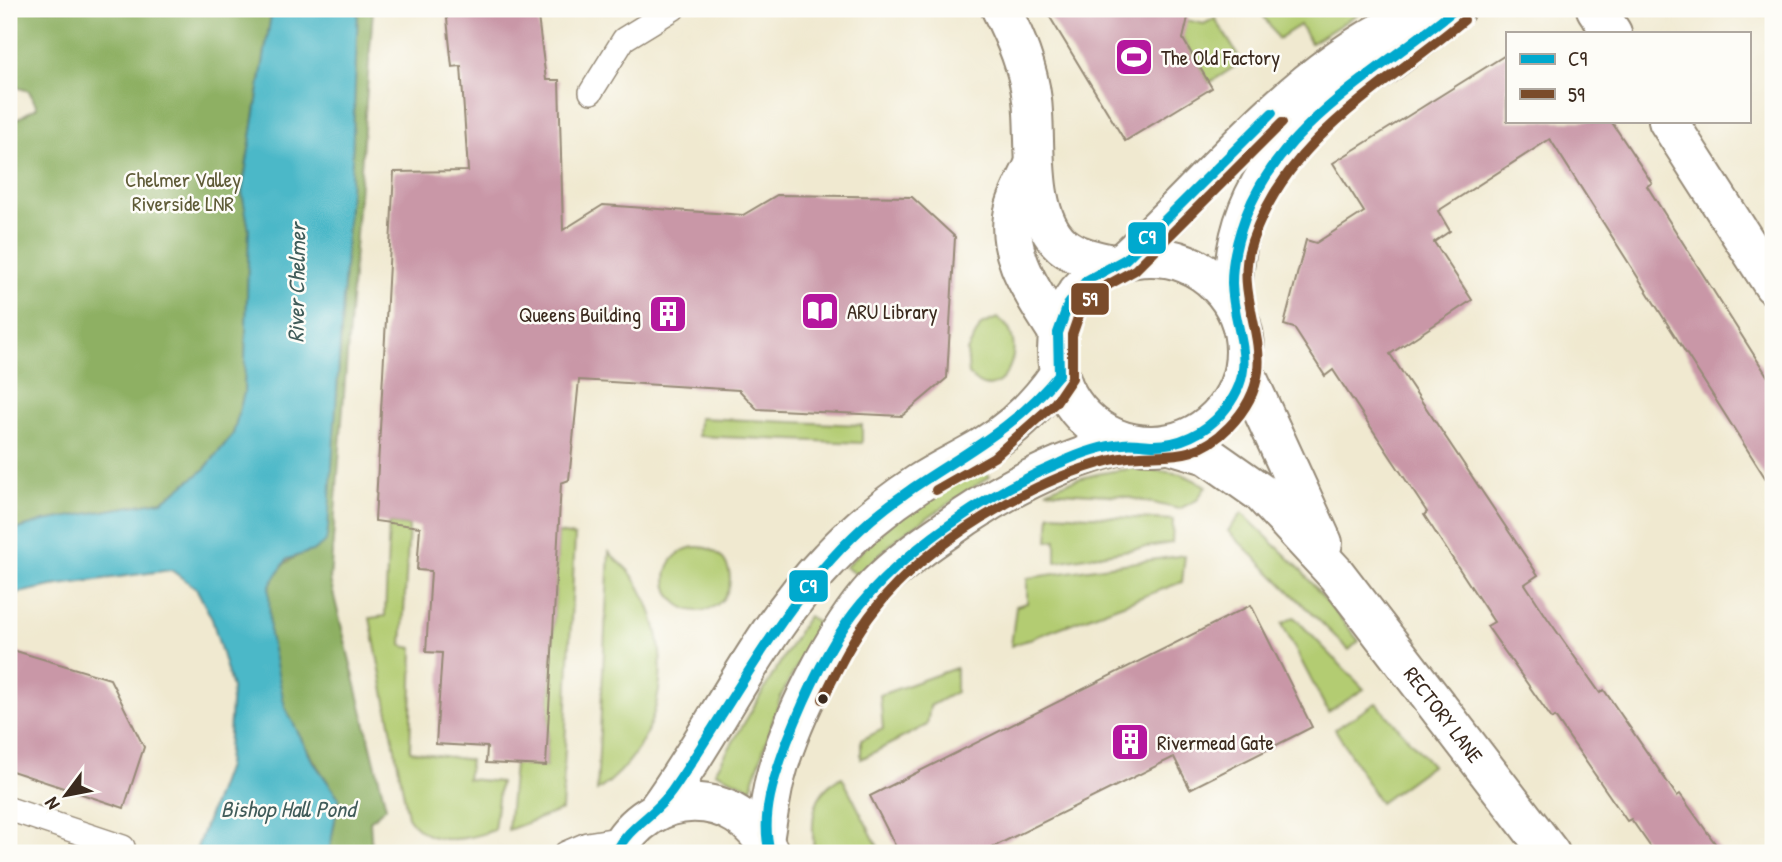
<svg xmlns="http://www.w3.org/2000/svg" width="1782" height="862" font-family="'Patrick Hand',sans-serif">
	<style>
		.green { fill: #b3cc72; stroke: #777b48; stroke-width: 2 }
		.forest { fill: #8eb064; stroke: #646d41; stroke-width: 2 }
		.water { fill: #4cb8c8; stroke: #447173; stroke-width: 2 }
		.building { fill: #c997a7 }
		.lines { fill: none; stroke-linecap: round; stroke-linejoin: round }
		.service-casing { stroke: #968a77; stroke-width: 26 }
		.minor-casing { stroke: #968a77; stroke-width: 42 }
		.secondary-casing { stroke: #968a77; stroke-width: 42 }
		.service { stroke: #fff; stroke-width: 23 }
		.minor { stroke: #fff; stroke-width: 38 }
		.secondary { stroke: #fff; stroke-width: 38 }
		.bus-1-casing { stroke: #fdfcf7; stroke-width: 16 }
		.bus-2-casing { stroke: #fdfcf7; stroke-width: 16 }
		.bus-1 { stroke: #00a9ce; stroke-width: 10 }
		.bus-2 { stroke: #7a4b2a; stroke-width: 10 }
		.bus-dot { fill: #3b2a1e; stroke: #fdfcf7; stroke-width: 2.5 }
		.labels { text-anchor: middle; dominant-baseline: central; stroke-width: 5; stroke-linejoin: round; paint-order: stroke }
		.poi-label { font-size: 21px; fill: #3b2a1e; stroke: #fdfcf7; text-anchor: start }
		.park-label { font-size: 21px; fill: #5f5b37; stroke: #fdfcf7 }
		.street-label { font-size: 21px; fill: #3b2a1e; stroke: #fdfcf7 }
		.water-label { font-size: 23px; font-style: italic; fill: #415c5a; stroke: #fdfcf7 }
		.line-badge { stroke: #fdfcf7; stroke-width: 2.5 }
		.badge-label { font-size: 19px; text-anchor: middle; font-weight: bold; fill: #fff }
	</style>
	<rect width="100%" height="100%" fill="#fdfcf7"/>
	<filter id="ink" filterUnits="userSpaceOnUse"><feTurbulence type="fractalNoise" baseFrequency=".0143" numOctaves="2"/><feDisplacementMap in="SourceGraphic" scale="14" xChannelSelector="R" yChannelSelector="G"/><feConvolveMatrix kernelMatrix="1 2 1 2 8 2 1 2 1" color-interpolation-filters="sRGB"/></filter>
	<filter id="wash" filterUnits="userSpaceOnUse"><feTurbulence type="fractalNoise" baseFrequency=".00686" numOctaves="4" result="noise"/><feDisplacementMap in="SourceGraphic" scale="28" xChannelSelector="R" yChannelSelector="G"/><feGaussianBlur stdDeviation="1.57" result="paint"/><feColorMatrix in="noise" values="0 0 0 0 0 0 0 0 0 0 0 0 0 0 0 0 0 1.4 0 .05"/><feComposite in="paint" operator="in"/></filter>
	<g filter="url(#wash)">
		<rect width="100%" height="100%" fill="#f0e9d0"/>
		<g class="green">
			<path d="M1259,9H1366L1311,43L1300,25L1278,39Z"/>
			<path d="M1215,18L1242,62L1209,83L1178,31L1187,20L1204,24Z"/>
			<path d="M997,318C1035,338 1000,415 969,374L967,351L981,325Z"/>
			<path d="M699,418L862,425V443L698,436Z"/>
			<path d="M981,464L989,477L901,535L857,575L845,567L895,520Z"/>
			<path d="M1138,468L1182,474L1206,486L1197,500L1179,509L1122,496L1046,491C1076,477 1105,471 1138,468Z"/>
			<path d="M1242,513L1301,570L1359,641L1349,650L1228,531Z"/>
			<path d="M1050,514L1173,520L1172,543L1056,562V540L1048,541Z"/>
			<path d="M389,523L409,526L402,646L413,648L410,751L470,760L467,779L500,782L494,830C465,841 428,848 408,817L370,618L385,616Z"/>
			<path d="M558,533L575,536L562,810L508,830L514,764L546,766Z"/>
			<circle cx="698" cy="579" r="32"/>
			<path d="M609,552C616,560 626,567 632,575C680,643 667,745 597,791Z"/>
			<path d="M1185,555L1182,582L1011,646L1016,606L1027,603V578Z"/>
			<path d="M808,616L820,624L781,696L751,788L715,772Z"/>
			<path d="M1294,617L1364,689L1328,712L1282,624Z"/>
			<path d="M956,668V692L930,706L927,725L861,759V740L883,729L880,695Z"/>
			<path d="M1376,703L1432,765L1380,803L1335,729Z"/>
			<path d="M842,777L881,853H814C812,822 809,793 842,777Z"/>
		</g>
		<g class="forest">
			<path d="M9,9H272L242,192L249,230L244,393L233,434L204,470L162,501L44,521L9,532V124L37,107L29,91L9,85Z"/>
			<path d="M358,9H373L330,580L386,807L370,821L372,853H329L339,798C319,770 301,742 287,711C276,687 264,615 269,589C273,567 295,554 315,550L337,393L352,159Z"/>
		</g>
		<path class="water" d="M272,9H358L352,159L328,529L326,542L315,550L287,559L269,587L270,635L285,707L312,760L339,798L329,853H195L227,766L232,688L212,619L196,588L171,570L52,586L9,595V532L44,521L162,501L204,470L233,434L244,393L249,230L242,192Z"/>
		<g id="blocks">
			<g class="building">
				<path d="M446,9H537L546,80H559L563,230L603,205L743,215L777,195L912,197L955,237L947,378L902,416L757,409L739,390L579,380L569,480L561,483L546,766L486,763L487,747L436,744L442,653L426,652L431,571L417,570L420,527L375,521L394,172L468,171L461,66L452,67Z"/>
				<path d="M1045,9H1190L1183,39L1212,88L1125,141Z"/>
				<path d="M1507,54V121H1611L1652,183L1647,186L1773,385V490L1550,139L1438,211L1450,231L1434,242L1472,300L1390,354L1538,575L1525,584L1548,619L1600,693L1604,690L1677,796L1680,794L1722,853H1655L1631,819L1627,821L1555,717L1552,719L1487,626L1494,622L1424,515L1427,512L1333,370L1325,376L1294,328L1284,325L1306,240L1316,243L1364,212L1333,163Z"/>
				<path d="M1251,605L1312,727L1190,789L1174,757L981,853H899L870,796Z"/>
				<path d="M9,649L110,679L144,747L124,808L9,770Z"/>
			</g>
		</g>
	</g>
	<g filter="url(#ink)">
		<use href="#blocks" fill-opacity="0" stroke="#968a77" stroke-width="2"/>
		<g class="lines">
			<defs>
				<g id="service">
					<path d="M591,92L624,39L673,9"/>
					<path d="M9,809L123,847"/>
					<path d="M566,853L587,844L624,838"/>
				</g>
				<g id="minor">
					<path d="M1001,9C1016,39 1028,67 1032,100C1037,141 1027,214 1062,245C1076,257 1095,260 1112,264"/>
					<path d="M1596,9L1612,33"/>
					<path d="M1668,121L1773,285"/>
					<path d="M1033,167C1027,180 1019,193 1015,207C1002,253 1036,297 1058,333"/>
					<path d="M658,809C716,729 760,630 829,559C855,531 886,505 918,484C939,470 962,460 983,447C1013,429 1040,402 1059,374"/>
					<path d="M764,841C767,822 770,802 774,783C788,724 835,630 876,586C902,559 935,538 965,517C1016,483 1069,457 1129,443"/>
					<path d="M616,853C649,787 738,785 770,853"/>
				</g>
				<g id="secondary">
					<circle cx="1151" cy="351" r="94"/>
					<path d="M1126,259C1223,170 1304,56 1432,9"/>
					<path d="M1233,302C1229,139 1354,101 1455,9"/>
					<path d="M1244,370L1323,543"/>
					<path id="s1" d="M1170,444L1207,455L1261,493L1336,574L1550,853"/>
				</g>
			</defs>
			<use href="#service" class="service-casing"/>
			<use href="#minor" class="minor-casing"/>
			<use href="#secondary" class="secondary-casing"/>
			<use href="#service" class="service"/>
			<use href="#minor" class="minor"/>
			<use href="#secondary" class="secondary"/>
			<defs>
				<g id="bus-1">
					<path d="M1059,374L1058,333L1068,305L1086,281L1126,259L1272,113"/>
					<path d="M616,853C629,825 655,816 672,791C736,699 785,594 872,519C935,465 1005,442 1059,374"/>
					<path d="M770,853C760,816 774,777 787,742C804,699 825,651 853,614C900,552 988,493 1060,463C1079,454 1102,446 1123,444C1133,442 1143,445 1153,445C1179,445 1205,433 1222,413C1263,365 1233,335 1232,283C1232,262 1238,237 1245,218C1280,123 1381,71 1455,9"/>
				</g>
				<g id="bus-2">
					<path d="M936,490L994,457L1055,403L1072,378V335L1080,312L1095,292L1135,270L1282,123"/>
					<path d="M823,699C838,668 854,635 876,608C926,544 1032,480 1111,460C1157,448 1188,469 1229,427C1294,361 1228,309 1252,241C1289,135 1383,88 1464,20"/>
				</g>
			</defs>
			<use href="#bus-1" class="bus-1-casing"/>
			<use href="#bus-2" class="bus-2-casing"/>
			<use href="#bus-1" class="bus-1"/>
			<use href="#bus-2" class="bus-2"/>
		</g>
	</g>
	<defs>
		<symbol id="stadium-square" viewBox="-11 -11 22 22"><rect x="-9" y="-9" width="18" height="18" rx="4" fill="#b5179e" stroke="#fdfcf7"/><path d="M0-5a6.5 5 0 1 0 0 10a6.5 5 0 1 0 0-10ZM-3.5-1.8h7v3.6h-7Z" fill="#fff"/></symbol>
		<symbol id="library-square" viewBox="-11 -11 22 22"><rect x="-9" y="-9" width="18" height="18" rx="4" fill="#b5179e" stroke="#fdfcf7"/><path d="M-6-4Q-3-5.5-.7-3.5V5Q-3 3-6 4ZM6-4Q3-5.5 .7-3.5V5Q3 3 6 4Z" fill="#fff"/></symbol>
		<symbol id="building-square" viewBox="-11 -11 22 22"><rect x="-9" y="-9" width="18" height="18" rx="4" fill="#b5179e" stroke="#fdfcf7"/><path d="M-4-6H4V6H1V3H-1V6H-4ZM-2.5-4.3h1.7v1.8h-1.7ZM.8-4.3h1.7v1.8H.8ZM-2.5-1h1.7V.8h-1.7ZM.8-1h1.7V.8H.8Z" fill="#fff"/></symbol>
	</defs>
	<g fill-rule="evenodd">
		<use href="#stadium-square" x="1112" y="35" width="44" height="44"/>
		<use href="#library-square" x="798" y="289" width="44" height="44"/>
		<use href="#building-square" x="646" y="292" width="44" height="44"/>
		<use href="#building-square" x="1108" y="720" width="44" height="44"/>
	</g>
	<circle class="bus-dot" cx="823" cy="699" r="6"/>
	<g class="labels">
		<g class="poi-label">
			<text x="1161" y="57">The Old Factory</text>
			<text x="847" y="311">ARU Library</text>
			<text x="641" y="314" text-anchor="end">Queens Building</text>
			<text x="1157" y="742">Rivermead Gate</text>
		</g>
		<g class="park-label">
			<text x="183" y="179">Chelmer Valley<tspan x="183" dy="24">Riverside LNR</tspan></text>
		</g>
		<g class="street-label">
			<text stroke="none"><textPath href="#s1" startOffset="392">RECTORY LANE</textPath></text>
		</g>
		<g class="water-label">
			<text transform="translate(296 283) rotate(-89)">River Chelmer</text>
			<text x="288" y="808">Bishop Hall Pond</text>
		</g>
	</g>
	<g class="line-badge">
		<rect x="1127" y="221" width="40" height="34" rx="7" fill="#00a9ce"/>
		<rect x="1070" y="282" width="40" height="34" rx="7" fill="#7a4b2a"/>
		<rect x="788" y="569" width="41" height="34" rx="7" fill="#00a9ce"/>
	</g>
	<g class="badge-label">
		<text x="1147" y="244">C9</text>
		<text x="1090" y="306">59</text>
		<text x="808" y="593">C9</text>
	</g>
	<rect width="1782" height="862" fill="none" stroke="#fdfcf7" stroke-width="35"/>
	<rect x="1506" y="32" width="245" height="91" fill="#fdfcf7" stroke="#afa8a0" stroke-width="2"/>
	<rect x="1520" y="54" width="35" height="10" fill="#00a9ce" stroke="#afa8a0" stroke-width="2"/>
	<text x="1568" y="66" font-size="21" fill="#3b2a1e">C9</text>
	<rect x="1520" y="89" width="35" height="10" fill="#7a4b2a" stroke="#afa8a0" stroke-width="2"/>
	<text x="1568" y="102" font-size="21" fill="#3b2a1e">59</text>
	<g transform="translate(66 795) rotate(238)" stroke="#fdfcf7" stroke-width="5" paint-order="stroke">
	<path d="M0-5L12 26L0 18L-12 26Z" fill="#3b2a1e"/>
	<text y="-10" font-size="19" font-weight="bold" text-anchor="middle" fill="#3b2a1e">N</text>
	</g>
</svg>
